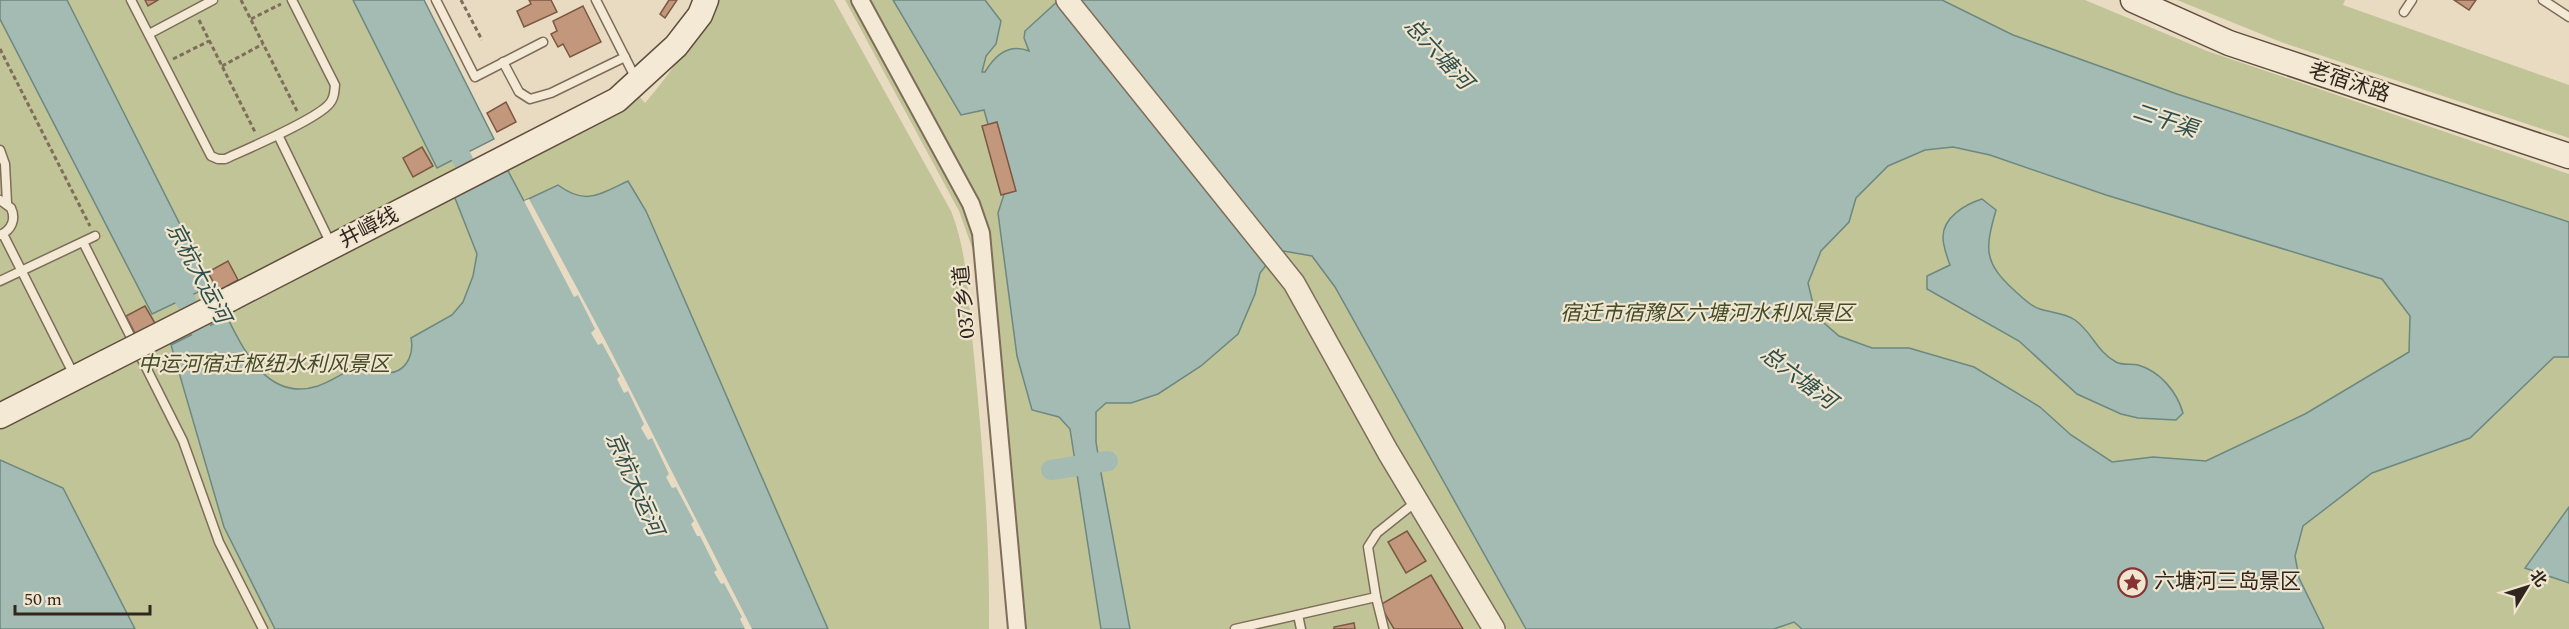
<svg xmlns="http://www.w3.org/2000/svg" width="2569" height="629" font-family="Spectral,'Noto Sans SC',serif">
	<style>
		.green { fill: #c0c497 }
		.water { fill: #a4bbb3; stroke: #6c8880; stroke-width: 1.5; fill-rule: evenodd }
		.pier { fill: #e8dbc2 }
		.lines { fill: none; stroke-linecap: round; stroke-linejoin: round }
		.canal { stroke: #a4bbb3; stroke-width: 20 }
		.building { fill: #c2977c; stroke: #7c5844; stroke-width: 1.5 }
		.service-casing { stroke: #7f6d5b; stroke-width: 11 }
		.minor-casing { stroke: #7f6d5b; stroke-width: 20 }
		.tertiary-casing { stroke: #7f6d5b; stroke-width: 24 }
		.secondary-casing { stroke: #614f3e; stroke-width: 27 }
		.path { stroke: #7f6d5b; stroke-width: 3; stroke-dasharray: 4.5 3; stroke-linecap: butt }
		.service { stroke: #f4e9d4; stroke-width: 8 }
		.minor { stroke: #f4e9d4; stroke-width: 16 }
		.tertiary { stroke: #f4e9d4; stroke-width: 21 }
		.secondary { stroke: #f4e9d4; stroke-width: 24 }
		.secondary-bridge-casing { stroke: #614f3e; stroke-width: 27; stroke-linecap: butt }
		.secondary-bridge { stroke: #f4e9d4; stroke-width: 24 }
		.labels { text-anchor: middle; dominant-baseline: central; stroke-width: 4.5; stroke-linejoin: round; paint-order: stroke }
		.street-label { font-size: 21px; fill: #31261e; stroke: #f0e6d0 }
		.park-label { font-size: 21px; font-style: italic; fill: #434b27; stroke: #f0e6d0 }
		.poi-label { font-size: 21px; fill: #31261e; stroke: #f0e6d0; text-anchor: start }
		.water-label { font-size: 22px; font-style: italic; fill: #2f4f4c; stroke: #f0e6d0 }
	</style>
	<rect width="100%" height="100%" fill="#e8dbc2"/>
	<g class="green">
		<path d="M0,0H377L691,629H0Z"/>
		<path d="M713,0H834L951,211C968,253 968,300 973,346C982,439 990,535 989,629H828L646,211L628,181C599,192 587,207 558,185L524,201L506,167L640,97L645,103C673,70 695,39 713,0Z"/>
		<path d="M845,0H2085L2207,51L2569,174V629H1009L974,253L959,211Z"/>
		<path d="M2177,0H2345L2343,5L2569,85V138L2281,42Z"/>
	</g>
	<g class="water">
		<path d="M0,0H67L211,286L152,314L0,19Z"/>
		<path d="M353,0H424L494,139L437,168Z"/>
		<path d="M893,0H985L1001,21L996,44L986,56L982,72H985C995,55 1009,43 1029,51L1024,38L1025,31L1059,0H1942L2013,35L2177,94L2569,222V357H2554L2470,438L2372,473L2303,526L2295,556L2299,578L2324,629H1802L1794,622L1774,629H1526L1335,287L1312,256L1278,250L1260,273L1255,294L1238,334L1201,366L1158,394L1131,403H1106L1096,412V442L1101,473L1130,629H1101L1070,429L1059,417L1032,410L1017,356L998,213L1006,188L984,110L961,115ZM1953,147L1990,155L2106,195L2382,279L2410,316L2409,352L2305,414L2206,461L2153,457L2112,462L2071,435L2040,407L1974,367L1909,348H1872L1839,336L1816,316L1808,283L1821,251L1849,222L1856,198L1888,166L1925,150Z"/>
		<path d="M506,167L524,201L558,185C586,206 600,194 628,181L646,211L828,629H275L224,527L171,345L227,317C245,353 269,402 318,386C335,380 352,368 368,359C386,387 417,368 411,338L452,315L463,302L473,276L477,254L453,193Z"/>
		<path d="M1982,199L1996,210C1985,249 1983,262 2015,291C2022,297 2031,307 2040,309C2052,313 2065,313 2075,320C2092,332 2097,352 2116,362C2123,366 2131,363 2138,365C2160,371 2177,392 2183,413L2176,420L2138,418L2121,414L2077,394L2019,341L1927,289V276L1950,265C1947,257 1943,246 1943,237C1943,217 1966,204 1982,199Z"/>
		<path d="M0,460L63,488L135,629H0Z"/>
		<path d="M2569,507V583L2525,568Z"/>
	</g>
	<path class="pier" d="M529,199L605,340L752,629H745L740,619L742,617L724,583L721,584L714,572L717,570L700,536H697L691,524L694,521L676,487L672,488L666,477L669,474L652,438L648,440L641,428L644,424L628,391L624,393L617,379L620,376L602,343L598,345L591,333L595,329L578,295L574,297L524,201Z"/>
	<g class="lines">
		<g class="canal">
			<path d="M450,133L476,188"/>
			<path d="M172,275L213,353"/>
			<path d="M1051,470L1108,461"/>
		</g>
	</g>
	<g class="building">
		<path d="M145,0H158L148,6Z"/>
		<path d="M529,0H551L557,12L524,27L517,11L531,4Z"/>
		<path d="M669,0H677L665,18L660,14Z"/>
		<path d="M2454,0H2476L2469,10Z"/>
		<path d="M583,6L601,42L570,57L563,44L558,47L551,34L557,31L553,21Z"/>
		<path d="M506,102L516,122L497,132L487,113Z"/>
		<path d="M997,122L1016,191L1001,195L982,126Z"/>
		<path d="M422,147L433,166L413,177L403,158Z"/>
		<path d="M228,261L238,280L218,291L208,272Z"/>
		<path d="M145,306L156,325L136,335L126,316Z"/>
		<path d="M1407,531L1426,561L1406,573L1388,542Z"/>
		<path d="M1431,575L1463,629H1394L1380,605Z"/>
		<path d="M1354,623L1355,629H1334V627Z"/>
	</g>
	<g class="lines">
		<defs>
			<g id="service">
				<path d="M131,0L211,156L218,159H225C247,149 318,119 330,103C335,97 334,92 335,85L292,0"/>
				<path d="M436,0L475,77L543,42"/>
				<path d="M596,0L636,79"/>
				<path d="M2543,0L2569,17"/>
				<path d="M2404,12L2412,0"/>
				<path d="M149,34L213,0"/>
				<path d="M503,62L519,92L530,99L551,93L625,57"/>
				<path d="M278,135L331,244"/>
				<path d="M0,150L5,164L7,203"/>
				<path d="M0,200L11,208C16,219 12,230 0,235"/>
				<path d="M3,234L74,375"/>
				<path d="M83,242L183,441L219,542L263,629"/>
				<path d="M0,281L95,236"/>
				<path d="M1376,597L1384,629"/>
				<path d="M1298,615L1301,629"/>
				<path d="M1235,629L1376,597L1368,547L1377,533L1417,501"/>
			</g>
			<path id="minor" d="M860,0L971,204L981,233L1017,629"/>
			<path id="tertiary" d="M1067,0L1294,283L1388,452L1494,629"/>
			<g id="secondary">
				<path d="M2133,0L2229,43L2569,156"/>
				<path d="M230,299L617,100L676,46L700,15L706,0"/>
				<path d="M0,416L106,362"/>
			</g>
		</defs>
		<use href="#service" class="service-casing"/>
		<use href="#minor" class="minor-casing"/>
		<use href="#tertiary" class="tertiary-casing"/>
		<use href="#secondary" class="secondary-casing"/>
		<g class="path">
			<path d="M241,0L297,111"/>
			<path d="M461,0L482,40"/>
			<path d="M251,19L281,4"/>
			<path d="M199,20L255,132"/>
			<path d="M0,49L90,226"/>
			<path d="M173,59L209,41"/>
			<path d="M222,66L263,44"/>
		</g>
		<use href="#service" class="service"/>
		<use href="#minor" class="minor"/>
		<use href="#tertiary" class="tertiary"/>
		<use href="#secondary" class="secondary"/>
		<defs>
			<path id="secondary-bridge" d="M106,362L230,299"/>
		</defs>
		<use href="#secondary-bridge" class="secondary-bridge-casing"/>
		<use href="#secondary-bridge" class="secondary-bridge"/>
	</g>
	<defs>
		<symbol id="sight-ring" viewBox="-11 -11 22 22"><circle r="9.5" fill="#f0e6d0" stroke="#873235" stroke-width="1.5"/><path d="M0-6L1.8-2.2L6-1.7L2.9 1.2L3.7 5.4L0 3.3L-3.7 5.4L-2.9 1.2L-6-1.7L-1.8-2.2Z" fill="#873235"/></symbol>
	</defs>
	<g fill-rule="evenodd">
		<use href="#sight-ring" x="2116" y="566" width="33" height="33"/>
	</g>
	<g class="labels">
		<g class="street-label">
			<text transform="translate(2349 83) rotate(18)">老宿沭路</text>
			<text transform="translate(369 228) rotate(-27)">井嶂线</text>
			<text transform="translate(965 302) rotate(-95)">037乡道</text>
		</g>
		<g class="park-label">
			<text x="1707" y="314">宿迁市宿豫区六塘河水利风景区</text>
			<text x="264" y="365">中运河宿迁枢纽水利风景区</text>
		</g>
		<g class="poi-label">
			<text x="2154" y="582">六塘河三岛景区</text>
		</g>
		<g class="water-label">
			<text transform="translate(1438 54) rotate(47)">总六塘河</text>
			<text transform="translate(2165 121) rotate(18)">二干渠</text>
			<text transform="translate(198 273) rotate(62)">京杭大运河</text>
			<text transform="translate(1798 378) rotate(37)">总六塘河</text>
			<text transform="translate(634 484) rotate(66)">京杭大运河</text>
		</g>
	</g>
	<g transform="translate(2527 587) rotate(52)" stroke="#f0e6d0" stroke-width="4.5" paint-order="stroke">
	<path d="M0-4.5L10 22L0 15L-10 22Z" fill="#31261e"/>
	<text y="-9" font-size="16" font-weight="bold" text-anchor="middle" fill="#31261e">北</text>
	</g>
	<path d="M15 605v9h135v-9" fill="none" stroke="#31261e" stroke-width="3"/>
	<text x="24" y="605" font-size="18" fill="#31261e" stroke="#f0e6d0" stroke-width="4.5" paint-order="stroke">50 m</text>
</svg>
